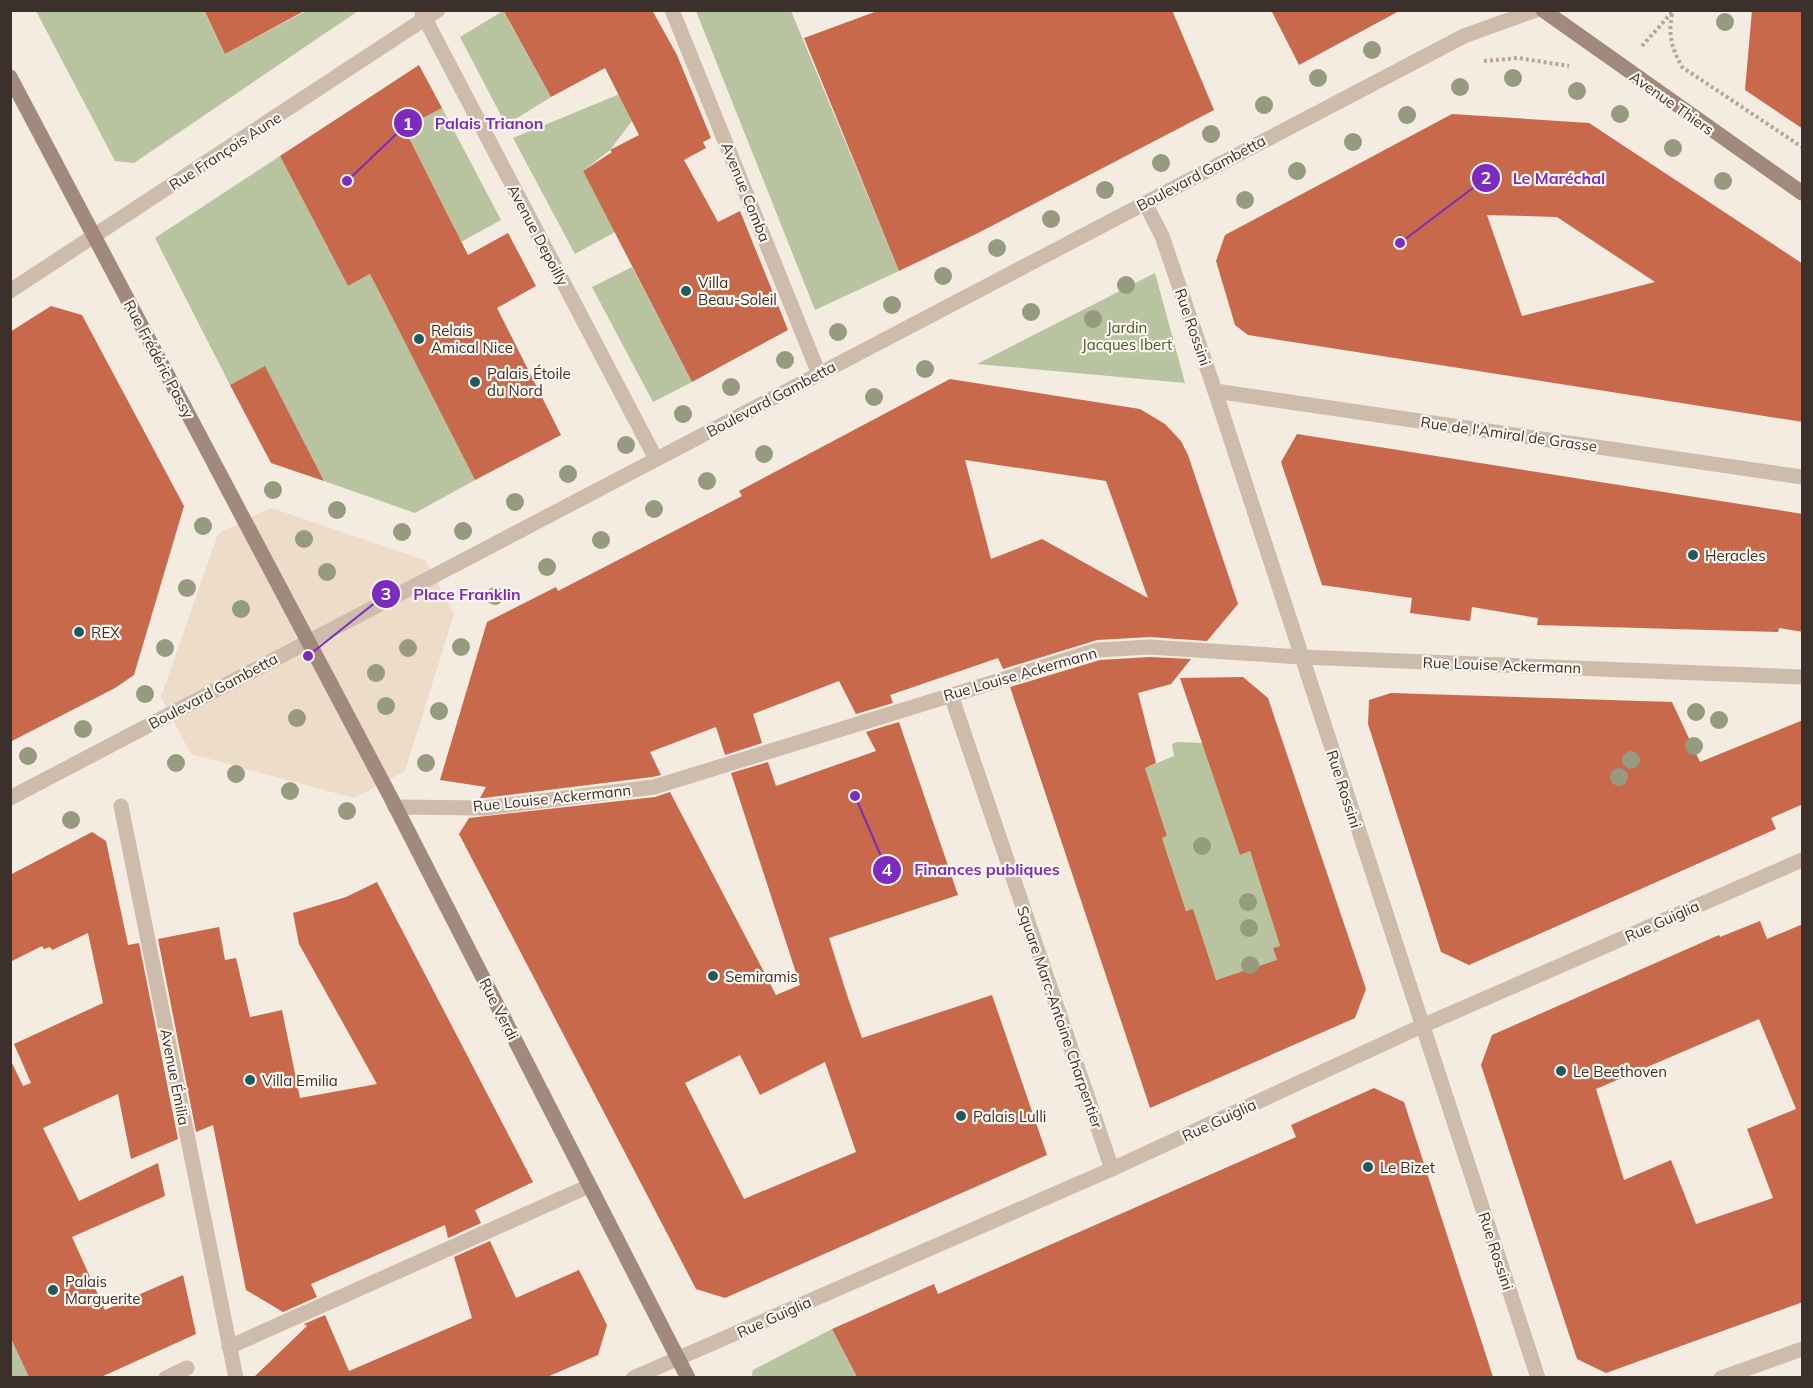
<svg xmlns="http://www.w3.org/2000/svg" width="1813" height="1388" font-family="Mulish,sans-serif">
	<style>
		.green { fill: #b8c4a0 }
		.plaza { fill: #ecdcc8 }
		.building { fill: #c8694b; fill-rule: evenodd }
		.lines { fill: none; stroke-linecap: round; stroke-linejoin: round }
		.path { stroke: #b9a596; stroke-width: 4; stroke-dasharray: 3 3; stroke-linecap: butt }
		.lane { stroke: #cdbbac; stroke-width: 15 }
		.street { stroke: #cdbbac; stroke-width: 15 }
		.secondary { stroke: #a18a7d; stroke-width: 15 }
		.tree { fill: #969b7f }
		.poi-dot { fill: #1f5a5e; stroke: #fbf5ee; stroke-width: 2 }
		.labels { text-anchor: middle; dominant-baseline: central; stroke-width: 4.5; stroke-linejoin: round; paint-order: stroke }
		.street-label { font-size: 15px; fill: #3b302b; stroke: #fbf5ee }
		.poi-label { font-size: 15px; fill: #3b302b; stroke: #fbf5ee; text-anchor: start }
		.park-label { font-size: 15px; fill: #4a5a2e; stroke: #fbf5ee }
		.leader { fill: none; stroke: #7b2cbf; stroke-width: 2 }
		.callout-dot { fill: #7b2cbf; stroke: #fbf5ee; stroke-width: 2 }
		.mark-label { font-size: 18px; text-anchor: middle; font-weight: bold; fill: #fff }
		.callout-label { font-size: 16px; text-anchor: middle; font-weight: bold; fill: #7b2cbf; stroke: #fbf5ee; stroke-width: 4.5; stroke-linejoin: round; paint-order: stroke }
	</style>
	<rect width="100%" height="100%" fill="#f4ebe1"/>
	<g class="green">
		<path d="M36,11H204L225,54L306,11H358L134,163L115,161Z"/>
		<path d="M503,11L551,97L506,125L460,37Z"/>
		<path d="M696,11H791L899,271L815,310Z"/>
		<path d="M627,91L632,121L610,150L583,171L615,232L575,254L513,138Z"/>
		<path d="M442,108L501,220L377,288L475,480L415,513L324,481L265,367L230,385L155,238L280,156L348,286L455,229L404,128Z"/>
		<path d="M632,267L692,382L653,402L592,287Z"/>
		<path d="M1155,273L1185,383L977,364Z"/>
		<path d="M1177,742L1205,743L1240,855L1250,851L1280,946L1273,948L1282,975L1242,972L1211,981L1193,910L1186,911L1162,838L1167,836L1145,768L1174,756L1172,744Z"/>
		<path d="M832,1329L857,1377L751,1378L753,1370Z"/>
		<path d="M11,1336L29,1377H11Z"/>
	</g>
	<path class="plaza" d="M271,508L425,560L454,614L405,771L354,798L191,754L161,697L218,534Z"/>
	<g class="building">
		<path d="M204,10H306L225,54Z"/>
		<path d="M503,10H652L677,55L711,138L703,142L706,148L684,160L718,222L740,211L788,330L692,382L583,171L612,152L610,150L639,135L605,68L551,97Z"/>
		<path d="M880,10H1172L1214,110L978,233L899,271L804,38Z"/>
		<path d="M1271,10H1401L1299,65Z"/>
		<path d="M1752,10H1803V129L1745,90Z"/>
		<path d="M419,65L442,108L404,128L468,255L508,233L536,286L497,308L561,435L475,480L370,274L348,286L280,156Z"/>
		<path d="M1452,114L1589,123L1803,264V422L1248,335L1235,325L1216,261L1225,235ZM1487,215L1557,217L1655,282L1522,316Z"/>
		<path d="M51,306L82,315L184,506L134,675L115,688L10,742V332Z"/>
		<path d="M265,366L324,481L271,463L230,385Z"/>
		<path d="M950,379L1140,409L1165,424L1181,441L1188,455L1238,604L1207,641L1150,637L1097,640L1003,669L998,658L890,695L893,703L856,714L839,681L753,714L762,743L725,755L716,727L650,752L661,775L652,777L483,798H480L486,787L440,780L487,622L556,587L558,591L742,496L739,491ZM965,460L1106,481L1148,598L1042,539L991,559Z"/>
		<path d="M1297,434L1803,514V632L1779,628L1778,632L1537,625L1538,618L1472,607L1470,621L1410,613L1412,598L1322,585L1281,462Z"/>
		<path d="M1150,657L1191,659L1171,684L1138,693L1156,763L1145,768L1167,836L1162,838L1186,911L1193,909L1216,980L1277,960L1273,948L1280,946L1250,851L1240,855L1180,678L1243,677L1268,698L1366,989L1355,1018L1150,1108L1010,687L1100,660Z"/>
		<path d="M1391,693L1672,702L1700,762L1803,720V804L1771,818L1776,829L1469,965L1441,952L1368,724L1369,700Z"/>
		<path d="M899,722L958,895L829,938L848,998L862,1038L992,995L1047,1155L725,1298L696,1289L459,834L469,818L655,797L670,792L776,995L800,985L731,773L768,762L776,786L876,751L866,732ZM740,1055L760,1095L825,1062L856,1152L744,1199L685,1083Z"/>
		<path d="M92,832L106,841L128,945L139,943L178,1139L131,1159L118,1094L43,1128L79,1201L158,1163L165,1196L72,1237L105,1310L183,1275L196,1334L101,1377H29L10,1336V1059L23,1086L31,1083L14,1044L103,1003L88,933L52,950L50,947L44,949L42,946L10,962V875Z"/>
		<path d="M377,882L533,1182L475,1210L481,1223L448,1238L445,1225L311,1284L317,1297L283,1312L246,1290L213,1125L196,1132L158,939L219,927L225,960L236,958L250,1017L282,1010L300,1098L377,1084L299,944L293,913L346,897Z"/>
		<path d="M1760,921L1767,939L1803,924V1302L1606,1373L1577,1359L1481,1065L1492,1035L1719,935L1720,937ZM1759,1019L1796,1109L1747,1129L1773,1198L1696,1224L1671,1160L1624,1180L1596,1089Z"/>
		<path d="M1374,1088L1404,1102L1493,1377H857L832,1329L934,1284L938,1294L1296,1137L1291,1125Z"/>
		<path d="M490,1241L516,1298L579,1270L607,1325L598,1355L547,1377H254L307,1326L304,1324L325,1315L349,1371L472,1318L454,1257Z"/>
	</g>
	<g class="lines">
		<g class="path">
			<path d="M1672,14C1668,36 1672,48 1682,67L1802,147"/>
			<path d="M1642,46L1674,10"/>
			<path d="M1484,61L1518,58L1569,66"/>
		</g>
		<g class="lane">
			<path d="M951,695L1112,1169"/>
			<path d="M10,798L1464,36L1536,10"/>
			<path d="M395,807L484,808L654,787L1098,650L1150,647L1301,657L1802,677"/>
			<path d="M166,1378L187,1368"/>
		</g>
		<g class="street">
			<path d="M672,10L819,374"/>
			<path d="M422,13L656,459"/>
			<path d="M1145,203L1162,236L1215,391L1538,1378"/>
			<path d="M10,291L438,10"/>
			<path d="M1215,391L1802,477"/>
			<path d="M121,806L236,1378"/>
			<path d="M229,1347L589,1186"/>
			<path d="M633,1378L1112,1169L1422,1026L1802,860"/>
			<path d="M1721,1378L1802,1349"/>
		</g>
		<g class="secondary">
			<path d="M1543,10L1802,193"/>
			<path d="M10,77L390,796L688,1378"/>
		</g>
	</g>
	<g class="tree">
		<circle cx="1725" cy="22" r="9"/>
		<circle cx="1372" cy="50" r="9"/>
		<circle cx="1318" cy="78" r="9"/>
		<circle cx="1513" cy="78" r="9"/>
		<circle cx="1460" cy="87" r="9"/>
		<circle cx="1577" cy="91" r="9"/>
		<circle cx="1264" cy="105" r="9"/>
		<circle cx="1620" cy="114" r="9"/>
		<circle cx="1407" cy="115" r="9"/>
		<circle cx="1211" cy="134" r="9"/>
		<circle cx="1353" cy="142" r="9"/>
		<circle cx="1673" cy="148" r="9"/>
		<circle cx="1161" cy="163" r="9"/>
		<circle cx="1297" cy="171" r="9"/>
		<circle cx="1723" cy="181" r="9"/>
		<circle cx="1105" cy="190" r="9"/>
		<circle cx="1245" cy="200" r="9"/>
		<circle cx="1051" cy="219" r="9"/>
		<circle cx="997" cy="248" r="9"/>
		<circle cx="943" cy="276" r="9"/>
		<circle cx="1126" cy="285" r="9"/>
		<circle cx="892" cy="305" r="9"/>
		<circle cx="1031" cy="312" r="9"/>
		<circle cx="1093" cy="319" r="9"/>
		<circle cx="838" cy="332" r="9"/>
		<circle cx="785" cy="360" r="9"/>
		<circle cx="925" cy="369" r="9"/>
		<circle cx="731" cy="387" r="9"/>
		<circle cx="874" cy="397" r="9"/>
		<circle cx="683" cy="414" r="9"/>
		<circle cx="626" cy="445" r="9"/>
		<circle cx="764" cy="454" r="9"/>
		<circle cx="568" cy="474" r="9"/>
		<circle cx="707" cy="481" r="9"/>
		<circle cx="273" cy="490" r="9"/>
		<circle cx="515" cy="502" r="9"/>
		<circle cx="654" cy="509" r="9"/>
		<circle cx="337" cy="510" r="9"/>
		<circle cx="203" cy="526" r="9"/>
		<circle cx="463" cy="531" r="9"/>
		<circle cx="402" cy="532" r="9"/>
		<circle cx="304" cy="539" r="9"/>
		<circle cx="601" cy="540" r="9"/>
		<circle cx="547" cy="567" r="9"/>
		<circle cx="327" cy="572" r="9"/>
		<circle cx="187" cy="588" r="9"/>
		<circle cx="495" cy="596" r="9"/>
		<circle cx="241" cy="609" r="9"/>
		<circle cx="461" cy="647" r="9"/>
		<circle cx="165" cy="648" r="9"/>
		<circle cx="408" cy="648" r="9"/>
		<circle cx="376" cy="673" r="9"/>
		<circle cx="145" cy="694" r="9"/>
		<circle cx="386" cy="706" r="9"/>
		<circle cx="439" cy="711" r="9"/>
		<circle cx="1696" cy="712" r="9"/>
		<circle cx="297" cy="718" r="9"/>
		<circle cx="1719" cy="720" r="9"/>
		<circle cx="83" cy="729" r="9"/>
		<circle cx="1694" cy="746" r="9"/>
		<circle cx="28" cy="756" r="9"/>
		<circle cx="1631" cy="760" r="9"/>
		<circle cx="176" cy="763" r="9"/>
		<circle cx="426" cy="763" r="9"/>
		<circle cx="236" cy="774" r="9"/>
		<circle cx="1619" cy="777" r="9"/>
		<circle cx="290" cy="791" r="9"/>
		<circle cx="347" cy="811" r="9"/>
		<circle cx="71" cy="820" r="9"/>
		<circle cx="1202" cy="846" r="9"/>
		<circle cx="1248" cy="902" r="9"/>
		<circle cx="1249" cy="928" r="9"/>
		<circle cx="1250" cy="965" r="9"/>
	</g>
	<g class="poi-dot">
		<circle cx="686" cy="291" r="6"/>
		<circle cx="419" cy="339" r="6"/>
		<circle cx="475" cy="382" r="6"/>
		<circle cx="1693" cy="555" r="6"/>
		<circle cx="79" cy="632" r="6"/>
		<circle cx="713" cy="976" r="6"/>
		<circle cx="1561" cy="1071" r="6"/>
		<circle cx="250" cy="1080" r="6"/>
		<circle cx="961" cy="1116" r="6"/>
		<circle cx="1368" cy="1167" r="6"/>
		<circle cx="53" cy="1290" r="6"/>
	</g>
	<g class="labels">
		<g class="street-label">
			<text transform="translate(1672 103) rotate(35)">Avenue Thiers</text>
			<text transform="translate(225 151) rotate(-33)">Rue François Aune</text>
			<text transform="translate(1201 173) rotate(-28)">Boulevard Gambetta</text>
			<text transform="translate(746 192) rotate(68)">Avenue Comba</text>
			<text transform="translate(538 235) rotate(62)">Avenue Depoilly</text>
			<text transform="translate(1193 327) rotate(71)">Rue Rossini</text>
			<text transform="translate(159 359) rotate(62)">Rue Frédéric Passy</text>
			<text transform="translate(771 399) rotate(-28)">Boulevard Gambetta</text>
			<text transform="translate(1509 434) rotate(8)">Rue de l'Amiral de Grasse</text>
			<text transform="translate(1502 665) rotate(2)">Rue Louise Ackermann</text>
			<text transform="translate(1020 674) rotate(-16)">Rue Louise Ackermann</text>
			<text transform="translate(213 691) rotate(-28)">Boulevard Gambetta</text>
			<text transform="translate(1344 789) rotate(72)">Rue Rossini</text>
			<text transform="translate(552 798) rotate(-6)">Rue Louise Ackermann</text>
			<text transform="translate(1662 921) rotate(-24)">Rue Guiglia</text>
			<text transform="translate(499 1009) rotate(63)">Rue Verdi</text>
			<text transform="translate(1060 1017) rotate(71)">Square Marc-Antoine Charpentier</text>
			<text transform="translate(175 1077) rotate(79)">Avenue Émilia</text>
			<text transform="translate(1219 1120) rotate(-25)">Rue Guiglia</text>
			<text transform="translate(1496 1251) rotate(72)">Rue Rossini</text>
			<text transform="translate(774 1317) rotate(-24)">Rue Guiglia</text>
		</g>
		<g class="poi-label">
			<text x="698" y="282">Villa<tspan x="698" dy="17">Beau-Soleil</tspan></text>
			<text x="431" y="330">Relais<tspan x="431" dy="17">Amical Nice</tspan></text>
			<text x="487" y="373">Palais Étoile<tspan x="487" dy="17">du Nord</tspan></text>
			<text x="1705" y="555">Heracles</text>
			<text x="91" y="632">REX</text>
			<text x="725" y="976">Semiramis</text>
			<text x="1573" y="1071">Le Beethoven</text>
			<text x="262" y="1080">Villa Emilia</text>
			<text x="973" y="1116">Palais Lulli</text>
			<text x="1380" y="1167">Le Bizet</text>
			<text x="65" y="1281">Palais<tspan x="65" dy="17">Marguerite</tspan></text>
		</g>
		<g class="park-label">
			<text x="1127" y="327">Jardin<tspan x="1127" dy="17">Jacques Ibert</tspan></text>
		</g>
	</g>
	<path class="leader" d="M347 181L408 123M1400 243L1486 178M308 656L386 594M855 796L887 870"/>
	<g class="callout-dot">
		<circle cx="347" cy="181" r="6"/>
		<circle cx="1400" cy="243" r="6"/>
		<circle cx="308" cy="656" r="6"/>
		<circle cx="855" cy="796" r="6"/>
		<circle cx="408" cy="123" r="15"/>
		<circle cx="1486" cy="178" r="15"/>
		<circle cx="386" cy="594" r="15"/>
		<circle cx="887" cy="870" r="15"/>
	</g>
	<g class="mark-label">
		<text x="408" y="130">1</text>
		<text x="1486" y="184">2</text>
		<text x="386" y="600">3</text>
		<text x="887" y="876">4</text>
	</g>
	<g class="callout-label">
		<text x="489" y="129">Palais Trianon</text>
		<text x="1559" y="184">Le Maréchal</text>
		<text x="467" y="600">Place Franklin</text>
		<text x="987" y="875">Finances publiques</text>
	</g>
	<rect width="1813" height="1388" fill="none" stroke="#3b302b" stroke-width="24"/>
</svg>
